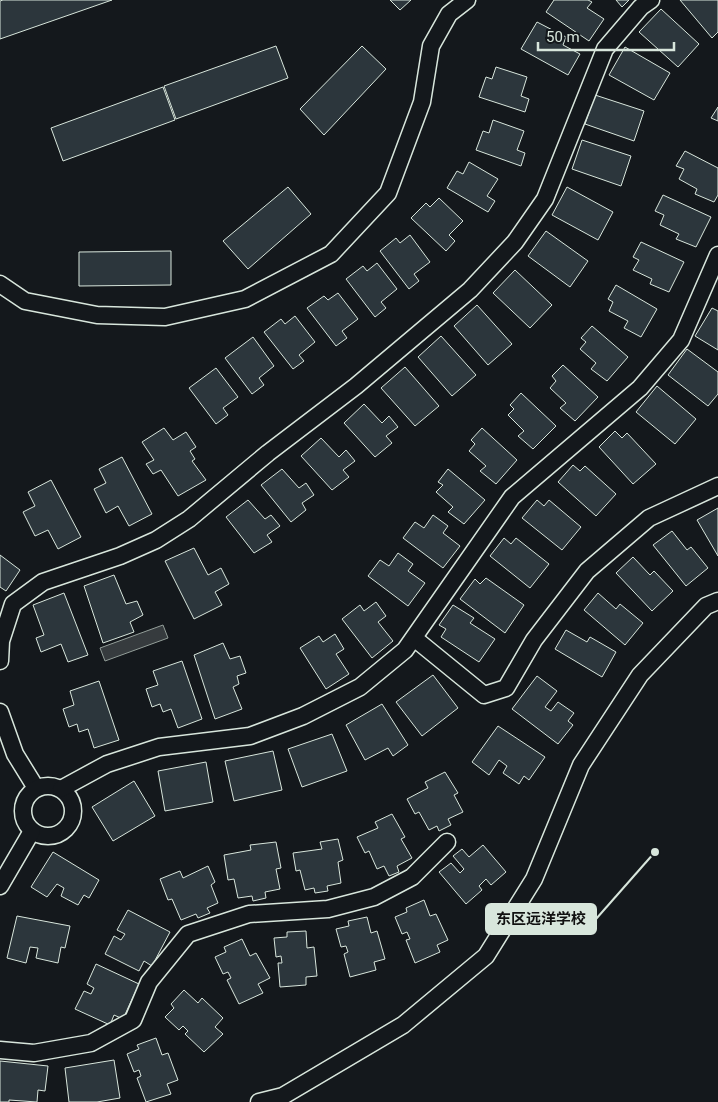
<svg xmlns="http://www.w3.org/2000/svg" width="718" height="1102" font-family="Roboto,'Noto Sans SC',sans-serif">
	<style>
		.water { fill: #363b3e; stroke: #939e99 }
		.building { fill: #2c363c; stroke: #d8e6dc }
		.lines { fill: none; stroke-linecap: round; stroke-linejoin: round }
		.minor-casing { stroke: #d8e6dc; stroke-width: 19 }
		.minor { stroke: #14181c; stroke-width: 16 }
		.leader { fill: none; stroke: #d8e6dc; stroke-width: 2 }
		.callout-dot { fill: #d8e6dc; stroke: #14181c; stroke-width: 2 }
		.callout { fill: #d8e6dc; stroke: #d8e6dc; stroke-width: 2 }
		.callout-label { font-size: 15px; text-anchor: middle; font-weight: bold; fill: #111 }
	</style>
	<rect width="100%" height="100%" fill="#14181c"/>
	<path class="water" d="M163,625L168,638L105,661L100,648Z"/>
	<g class="building">
		<path d="M3,0H112L0,39V1Z"/>
		<path d="M390,0H411L400,10Z"/>
		<path d="M554,0H588L592,2L587,8L604,19L589,41L546,12Z"/>
		<path d="M616,0H629L622,7Z"/>
		<path d="M680,0H718V32L712,38Z"/>
		<path d="M661,9L699,44L678,67L639,32Z"/>
		<path d="M537,22L566,37L563,45L580,54L568,75L521,49Z"/>
		<path d="M276,46L288,78L176,119L164,86Z"/>
		<path d="M362,46L386,69L324,135L300,109Z"/>
		<path d="M625,47L670,73L654,100L609,75Z"/>
		<path d="M496,67L527,77L521,96L529,99L525,112L479,97L486,77L492,79Z"/>
		<path d="M163,87L175,120L63,161L51,128Z"/>
		<path d="M595,95L644,111L634,141L585,124Z"/>
		<path d="M718,107V121L711,118Z"/>
		<path d="M493,120L524,131L517,150L525,153L521,166L476,150L483,131L489,133Z"/>
		<path d="M582,140L631,156L621,186L572,169Z"/>
		<path d="M685,151L718,168V195L714,202L695,194L697,189L679,179L684,169L676,166Z"/>
		<path d="M469,162L498,179L487,196L495,201L488,212L447,188L457,171L463,174Z"/>
		<path d="M288,187L311,214L248,269L223,241Z"/>
		<path d="M567,187L613,212L598,240L552,215Z"/>
		<path d="M663,195L711,217L696,247L676,239L679,234L660,225L664,215L655,211Z"/>
		<path d="M439,198L463,221L449,235L455,241L446,251L411,218L426,203L430,207Z"/>
		<path d="M546,231L588,261L570,287L528,256Z"/>
		<path d="M410,235L430,262L414,274L419,281L409,289L380,251L396,238L400,243Z"/>
		<path d="M641,242L684,262L669,292L650,284L652,279L633,270L639,260L633,257Z"/>
		<path d="M171,251V285L79,286V252Z"/>
		<path d="M377,263L397,289L381,302L386,308L375,317L346,279L363,266L367,271Z"/>
		<path d="M515,270L552,305L530,328L493,293Z"/>
		<path d="M616,285L657,309L641,337L624,328L628,321L609,311L613,302L608,299Z"/>
		<path d="M338,293L358,319L342,331L347,338L336,346L307,308L324,296L328,300Z"/>
		<path d="M477,305L512,344L488,365L454,326Z"/>
		<path d="M712,308L718,311V350L695,336Z"/>
		<path d="M295,316L315,342L299,355L304,361L293,369L264,332L281,319L285,324Z"/>
		<path d="M592,326L628,357L607,381L591,369L596,363L580,349L586,342L581,338Z"/>
		<path d="M441,336L476,375L452,396L418,357Z"/>
		<path d="M253,337L274,366L259,378L264,385L252,394L225,358Z"/>
		<path d="M687,349L718,372V394L708,406L668,375Z"/>
		<path d="M563,365L598,397L575,421L560,408L566,403L550,388L556,381L552,376Z"/>
		<path d="M405,367L439,406L415,426L381,388Z"/>
		<path d="M216,368L238,397L223,408L228,415L216,424L189,388Z"/>
		<path d="M657,386L696,419L675,444L636,412Z"/>
		<path d="M521,393L556,426L533,449L518,436L524,431L508,415L514,409L510,405Z"/>
		<path d="M364,404L382,423L389,416L398,427L386,436L392,443L375,457L344,423Z"/>
		<path d="M164,428L173,440L186,432L196,447L190,451L195,459L192,461L206,480L178,496L161,470L153,474L146,464L154,460L142,442Z"/>
		<path d="M482,428L517,460L496,484L480,471L486,466L469,451L475,444L471,440Z"/>
		<path d="M615,431L622,438L627,433L656,464L633,484L599,447Z"/>
		<path d="M321,438L339,457L346,450L355,461L343,470L349,477L332,490L301,456Z"/>
		<path d="M122,457L152,514L129,526L118,506L106,513L94,489L106,483L99,469Z"/>
		<path d="M573,465L580,471L585,466L616,494L596,516L558,482Z"/>
		<path d="M282,469L299,488L306,483L314,495L302,503L306,510L291,522L261,485Z"/>
		<path d="M448,469L485,500L464,524L448,512L453,507L436,492L443,485L438,482Z"/>
		<path d="M51,480L81,537L58,549L48,530L35,536L23,512L35,506L28,492Z"/>
		<path d="M248,500L265,519L271,515L280,526L267,535L272,542L254,553L226,517Z"/>
		<path d="M537,500L544,506L549,500L581,527L562,550L522,518Z"/>
		<path d="M718,508V556L697,520Z"/>
		<path d="M433,515L448,526L443,533L460,546L443,568L403,538L415,522L424,528Z"/>
		<path d="M672,531L687,550L691,547L708,568L686,586L653,545Z"/>
		<path d="M504,538L511,544L516,538L549,564L530,588L490,556Z"/>
		<path d="M194,548L208,575L221,568L229,584L215,592L222,605L194,619L165,561Z"/>
		<path d="M398,553L413,564L408,571L425,583L408,606L368,576L380,560L389,566Z"/>
		<path d="M0,555L20,570L6,591L0,587Z"/>
		<path d="M633,557L650,575L654,571L673,591L652,611L616,573Z"/>
		<path d="M114,575L126,604L137,601L143,615L130,622L134,632L103,643L84,586Z"/>
		<path d="M486,578L524,605L505,633L460,599L475,579L480,584Z"/>
		<path d="M64,593L88,655L68,662L61,644L41,652L36,638L44,635L33,605Z"/>
		<path d="M598,593L616,609L620,604L643,623L625,645L584,610Z"/>
		<path d="M376,602L386,616L378,622L393,641L372,658L342,619L360,605L364,611Z"/>
		<path d="M453,605L474,618L470,623L495,639L479,662L441,637L446,629L439,625Z"/>
		<path d="M566,630L587,642L590,637L616,652L602,677L555,649Z"/>
		<path d="M335,634L344,649L336,654L349,674L326,689L300,648L319,636L323,642Z"/>
		<path d="M223,643L230,659L240,656L246,673L237,676L239,684L233,687L242,709L215,719L194,655Z"/>
		<path d="M182,661L202,719L178,728L171,709L163,712L160,704L152,707L146,689L158,685L153,671Z"/>
		<path d="M433,675L458,708L422,736L396,702Z"/>
		<path d="M537,676L557,691L545,707L551,711L558,702L574,713L568,721L573,725L558,744L512,709Z"/>
		<path d="M99,681L119,740L94,748L88,729L79,732L77,724L69,727L63,709L74,705L70,691Z"/>
		<path d="M382,704L408,745L393,756L388,748L365,760L346,725Z"/>
		<path d="M498,726L545,757L529,780L524,776L519,784L503,773L507,766L499,760L489,775L472,762Z"/>
		<path d="M332,734L347,771L302,787L288,749Z"/>
		<path d="M273,751L282,790L234,801L225,761Z"/>
		<path d="M206,762L213,802L165,811L158,771Z"/>
		<path d="M445,772L458,793L454,795L463,812L448,819L451,825L439,831L437,826L429,830L419,812L415,814L407,799L428,788L425,782Z"/>
		<path d="M134,781L155,816L113,841L92,807Z"/>
		<path d="M392,814L405,837L401,839L412,858L397,866L399,872L389,876L384,866L377,869L369,851L365,853L357,837L378,828L375,822Z"/>
		<path d="M338,839L343,860L338,862L341,883L327,886L328,891L315,893L314,888L305,890L300,870L296,871L293,853L322,849L320,842Z"/>
		<path d="M276,842L281,868L276,869L280,889L265,892L266,898L253,901L252,896L238,898L234,879L228,880L224,855L251,850L250,845Z"/>
		<path d="M483,845L506,872L491,885L486,879L479,886L482,890L466,904L439,872L451,863L460,873L464,869L453,856L462,849L469,857Z"/>
		<path d="M53,852L99,880L89,898L84,895L78,905L61,896L64,888L57,884L47,897L31,887Z"/>
		<path d="M208,866L215,882L211,885L218,903L207,908L210,913L198,918L196,914L181,920L172,899L168,900L160,879L180,871L183,878Z"/>
		<path d="M424,900L430,916L436,914L448,940L437,945L440,952L415,963L406,940L410,939L407,932L402,934L395,917L407,912L406,908Z"/>
		<path d="M128,910L170,932L152,966L144,961L139,971L105,954L114,936L121,940L125,934L117,930Z"/>
		<path d="M17,916L70,926L65,948L61,947L58,963L36,958L38,948L30,947L26,963L7,958Z"/>
		<path d="M367,917L371,933L377,931L385,959L374,962L376,970L350,977L344,954L348,952L346,946L341,947L336,929L349,926L348,921Z"/>
		<path d="M306,931L307,948L314,947L317,976L306,977V985L280,987L278,963H282L281,956L276,957L274,938L287,937V932Z"/>
		<path d="M242,939L250,956L256,953L270,978L258,984L263,993L239,1004L227,980L231,978L228,972L223,974L215,957L226,952L224,947Z"/>
		<path d="M96,964L139,984L123,1019L114,1015L110,1025L75,1009L84,991L91,994L94,988L87,984Z"/>
		<path d="M184,990L198,1003L202,998L223,1018L215,1027L223,1034L204,1052L185,1034L188,1031L183,1026L179,1030L165,1017L174,1008L171,1004Z"/>
		<path d="M156,1038L162,1055L168,1053L178,1080L167,1084L171,1094L146,1102L137,1078L141,1076L139,1070L134,1072L127,1054L139,1049L137,1045Z"/>
		<path d="M114,1060L120,1098L97,1102H69L65,1068Z"/>
		<path d="M0,1061L48,1066L45,1091L38,1090L37,1102L9,1100V1102H0Z"/>
	</g>
	<g class="lines">
		<defs>
			<g id="minor">
				<path d="M0,284L25,301L97,315L165,317L245,299L331,254L388,193L422,102L431,46L449,14L467,0"/>
				<path d="M414,638L484,695L506,688L534,640L587,571L649,518L718,486"/>
				<path d="M0,661L1,641L13,604L43,582L120,556L156,540L189,519L268,453L356,386L470,290L515,242L545,199L605,49L641,7L651,0"/>
				<path d="M0,712L15,754L36,788"/>
				<circle cx="48" cy="811" r="25"/>
				<path d="M61,789L107,764L159,747L250,736L303,716L360,687L405,650L512,497L640,388L681,340L718,255"/>
				<path d="M0,886L32,831"/>
				<path d="M0,1050L34,1053L91,1043L133,1020L149,982L188,934L249,914L328,909L374,897L412,877L447,842"/>
				<path d="M259,1102L283,1096L403,1025L486,956L534,879L581,765L640,675L706,606L718,601"/>
			</g>
		</defs>
		<use href="#minor" class="minor-casing"/>
		<use href="#minor" class="minor"/>
	</g>
	<path class="leader" d="M655 852L596 919"/>
	<circle class="callout-dot" cx="655" cy="852" r="5"/>
	<rect class="callout" x="486" y="904" width="110" height="30" rx="5"/>
	<g class="callout-label">
		<text x="541" y="924">东区远洋学校</text>
	</g>
	<path d="M538 42v8h136v-8" fill="none" stroke="#d8e6dc" stroke-width="2.5"/>
	<text x="546" y="42" font-size="15" fill="#d8e6dc" stroke="#14181c" stroke-width="4" paint-order="stroke">50 m</text>
</svg>
